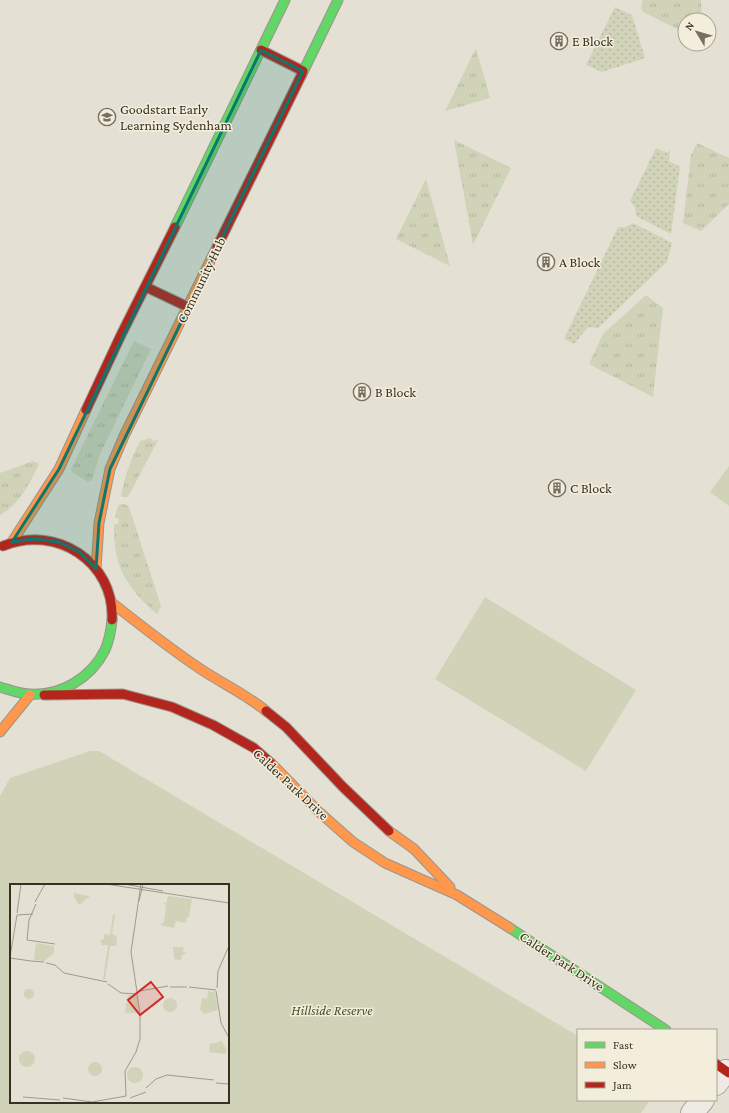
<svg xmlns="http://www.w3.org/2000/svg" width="729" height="1113" font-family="'Crimson Pro',serif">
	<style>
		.grass { fill: url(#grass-tufts) }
		.park { fill: #d1d3b8; fill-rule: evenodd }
		.garden { fill: url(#garden-dots) }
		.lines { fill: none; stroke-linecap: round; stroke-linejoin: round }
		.street-casing { stroke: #aaa69c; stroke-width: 24 }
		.fast-casing { stroke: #9a958c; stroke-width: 11 }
		.slow-casing { stroke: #9a958c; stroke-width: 11 }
		.jam-casing { stroke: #9a958c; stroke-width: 11 }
		.street { stroke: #edebe4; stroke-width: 22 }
		.fast { stroke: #63d668; stroke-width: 9 }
		.slow { stroke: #ff974d; stroke-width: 9 }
		.jam { stroke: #b3261e; stroke-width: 9 }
		.marked { fill: #0f766e; fill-opacity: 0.2; stroke: #0f766e; stroke-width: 3; stroke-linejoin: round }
		.labels { text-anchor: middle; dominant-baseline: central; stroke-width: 3; stroke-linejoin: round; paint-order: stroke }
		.poi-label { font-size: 14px; fill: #393023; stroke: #f3eedc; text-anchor: start }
		.street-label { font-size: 14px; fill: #393023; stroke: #f3eedc }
		.park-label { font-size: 14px; font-style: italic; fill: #46532c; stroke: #f3eedc }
		.inset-road { fill: none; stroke: #a09a8d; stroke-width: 1 }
		.view { fill: #d62828; fill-opacity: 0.15; stroke: #d62828; stroke-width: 2 }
		.inset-edge { fill: none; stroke: #393023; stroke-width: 2 }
	</style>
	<defs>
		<pattern id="grass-tufts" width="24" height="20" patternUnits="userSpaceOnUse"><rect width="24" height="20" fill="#d1d3b8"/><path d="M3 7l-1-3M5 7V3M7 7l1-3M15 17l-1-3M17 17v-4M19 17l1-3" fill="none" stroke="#b4b59e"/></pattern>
		<pattern id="garden-dots" width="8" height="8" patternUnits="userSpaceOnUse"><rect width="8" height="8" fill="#d1d3b8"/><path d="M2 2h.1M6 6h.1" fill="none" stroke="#b4b59e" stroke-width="1.8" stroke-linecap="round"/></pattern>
	</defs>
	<rect width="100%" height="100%" fill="#e4e0d4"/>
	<g class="grass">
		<path d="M644,0H701L702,20H685V33L643,12L641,8L642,1Z"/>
		<path d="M476,48L490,98L445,111Z"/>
		<path d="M454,140L511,168L473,245Z"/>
		<path d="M697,143L729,158V204L701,231L683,223L691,155Z"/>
		<path d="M426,179L450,266L396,239Z"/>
		<path d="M646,295L663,308L653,397L589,364L603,334Z"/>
		<path d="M134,341L151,349L100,454L92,480L88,482L72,472L71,469Z"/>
		<path d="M151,438L152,441L158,440L128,497H122L121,495C125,476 131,458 140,441Z"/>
		<path d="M33,461L39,464C30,483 19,505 0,515V473Z"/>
		<path d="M125,504L129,507L161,606L157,614C126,587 113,566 114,524H118L119,519L115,518L118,505Z"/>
	</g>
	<g class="park">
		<path d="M729,466V506L710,492Z"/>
		<path d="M485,597L636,690L586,771L435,679Z"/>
		<path d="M90,751H99L578,1036V1100H647L648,1103L641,1113H0V796L10,778ZM11,885H228V1102H11Z"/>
	</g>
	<g class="garden">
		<path d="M615,7L632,15L645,58L602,72L586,65Z"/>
		<path d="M656,148L667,153L670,150L669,161L680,167L671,234L636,216L635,207L630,201Z"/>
		<path d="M633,223L672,243L667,262L598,328L588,327L574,344L564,339L618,227H626Z"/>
	</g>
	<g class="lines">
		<defs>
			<g id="street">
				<path d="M716,1084L726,1071"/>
				<path d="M692,1113L703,1100"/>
			</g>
			<g id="fast">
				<path d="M302,74L338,0"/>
				<path d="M175,227L285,0"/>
				<path d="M0,687C10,690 19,694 30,694C61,696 91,678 105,650C109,641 111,630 112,620"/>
				<path d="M510,928L666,1030"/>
			</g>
			<g id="slow">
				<path d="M12,542L59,469L86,410"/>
				<path d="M96,569L99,523L110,469L124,436L217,247"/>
				<path d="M111,602C140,625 169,648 199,668C221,683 246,694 266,711"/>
				<path d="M0,732L30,695"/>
				<path d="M271,763L318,811L353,842L385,863L457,895L510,928"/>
				<path d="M389,831L414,849L450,887"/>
			</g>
			<g id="jam">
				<path d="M261,50L303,71"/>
				<path d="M217,247L302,74"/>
				<path d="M146,287L188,307"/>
				<path d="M86,410L120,337L175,227"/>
				<path d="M3,546C56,524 115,562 112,620"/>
				<path d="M44,695L123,694L172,707L213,725L254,748L271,763"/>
				<path d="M266,711L286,727L343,787L389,831"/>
				<path d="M716,1064L729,1073"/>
			</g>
		</defs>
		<use href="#street" class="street-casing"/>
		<use href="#fast" class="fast-casing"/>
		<use href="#slow" class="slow-casing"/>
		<use href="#jam" class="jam-casing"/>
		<use href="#street" class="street"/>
		<use href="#fast" class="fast"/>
		<use href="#slow" class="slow"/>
		<use href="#jam" class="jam"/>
	</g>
	<path class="marked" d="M261,50L303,71L110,469L99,523L96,569L79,552L58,542L34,539L12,542L59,469Z"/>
	<defs>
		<symbol id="building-ring" viewBox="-11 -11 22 22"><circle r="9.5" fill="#f3eedc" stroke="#756e61" stroke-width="1.5"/><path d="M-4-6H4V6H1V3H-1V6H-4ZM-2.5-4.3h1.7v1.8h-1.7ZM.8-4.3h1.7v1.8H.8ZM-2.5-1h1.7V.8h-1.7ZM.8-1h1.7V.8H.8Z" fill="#756e61"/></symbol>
		<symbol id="school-ring" viewBox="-11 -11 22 22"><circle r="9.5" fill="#f3eedc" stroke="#756e61" stroke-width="1.5"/><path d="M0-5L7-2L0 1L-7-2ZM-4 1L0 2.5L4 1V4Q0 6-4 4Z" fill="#756e61"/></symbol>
	</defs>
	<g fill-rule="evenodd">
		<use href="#building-ring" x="549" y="31" width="20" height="20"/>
		<use href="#school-ring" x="97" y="107" width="20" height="20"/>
		<use href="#building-ring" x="536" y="252" width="20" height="20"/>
		<use href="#building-ring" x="352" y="382" width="20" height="20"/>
		<use href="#building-ring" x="547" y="478" width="20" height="20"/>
	</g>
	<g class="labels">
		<g class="poi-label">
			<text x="572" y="41">E Block</text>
			<text x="120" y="109">Goodstart Early<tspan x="120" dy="16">Learning Sydenham</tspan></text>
			<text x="559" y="262">A Block</text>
			<text x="375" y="392">B Block</text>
			<text x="570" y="488">C Block</text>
		</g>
		<g class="street-label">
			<text transform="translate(201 280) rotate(-64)">Community Hub</text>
			<text transform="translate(291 784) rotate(43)">Calder Park Drive</text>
			<text transform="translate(562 961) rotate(33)">Calder Park Drive</text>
		</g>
		<g class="park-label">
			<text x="332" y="1010">Hillside Reserve</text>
		</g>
	</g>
	<g transform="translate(10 884)">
		<rect width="219" height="219" fill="#e4e0d4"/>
		<path d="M64,9L78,12H80L69,21L64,13ZM158,12L182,15L179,33H177L176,39L166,37L164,44L150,41L154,38L156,21L153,19H156ZM103,30L105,31L102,50L107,52L106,62H100L95,96L93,95L98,61H92L90,56L94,55V50L100,51ZM26,59L44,62V69L34,77L24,76ZM163,63H174L173,68L177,69L172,71L171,76L164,75ZM14 110a5 5 0 1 1 10 0a5 5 0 1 1-10 0ZM198,107L205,108L208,126L194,130L190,125L192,114L197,115ZM118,111L127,112L129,129H115L116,122L112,120L116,121ZM153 121a7 7 0 1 1 14 0a7 7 0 1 1-14 0ZM212,157L217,167L215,170L199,168L200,160ZM9 175a8 8 0 1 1 16 0a8 8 0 1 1-16 0ZM78 185a7 7 0 1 1 14 0a7 7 0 1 1-14 0ZM117 191a8 8 0 1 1 16 0a8 8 0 1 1-16 0Z" fill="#d1d3b8"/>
		<path class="inset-road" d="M96,0L219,19M114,0L153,7M129,17L133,0M25,18L35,0M26,20L19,36L17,56L45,60M7,29L11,0M7,31L23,30M0,73L7,31M0,74L21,77M21,77L34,78M36,79L45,81L54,89L97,98M98,100L111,109L127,110M160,103H177M179,103L206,106M207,104L208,87L218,64M130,107L158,102M206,107L211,139L218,152M127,108L121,68L131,0M206,199L219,200M136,204L146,195L157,191L204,196M116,212L115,187L126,168L130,155V130L127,110M13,213L50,216M53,214L82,218L116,212M120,214L136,208"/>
		<path class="view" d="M141,98L153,113L130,131L118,116Z"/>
		<rect width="219" height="219" class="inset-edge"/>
	</g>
	<rect x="577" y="1029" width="140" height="72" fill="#f3eedc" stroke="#a9a292"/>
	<rect x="585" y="1042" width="20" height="6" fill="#63d668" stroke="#a9a292"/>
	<text x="613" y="1049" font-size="12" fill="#393023">Fast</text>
	<rect x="585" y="1062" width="20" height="6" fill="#ff974d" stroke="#a9a292"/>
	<text x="613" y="1069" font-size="12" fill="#393023">Slow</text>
	<rect x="585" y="1082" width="20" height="6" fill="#b3261e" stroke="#a9a292"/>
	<text x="613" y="1089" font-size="12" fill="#393023">Jam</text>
	<g transform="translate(697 32) rotate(308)"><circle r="19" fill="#f3eedc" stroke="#a9a292"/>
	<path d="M0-3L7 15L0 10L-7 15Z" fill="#756e61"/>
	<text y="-6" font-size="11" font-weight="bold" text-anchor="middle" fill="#393023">N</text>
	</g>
</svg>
